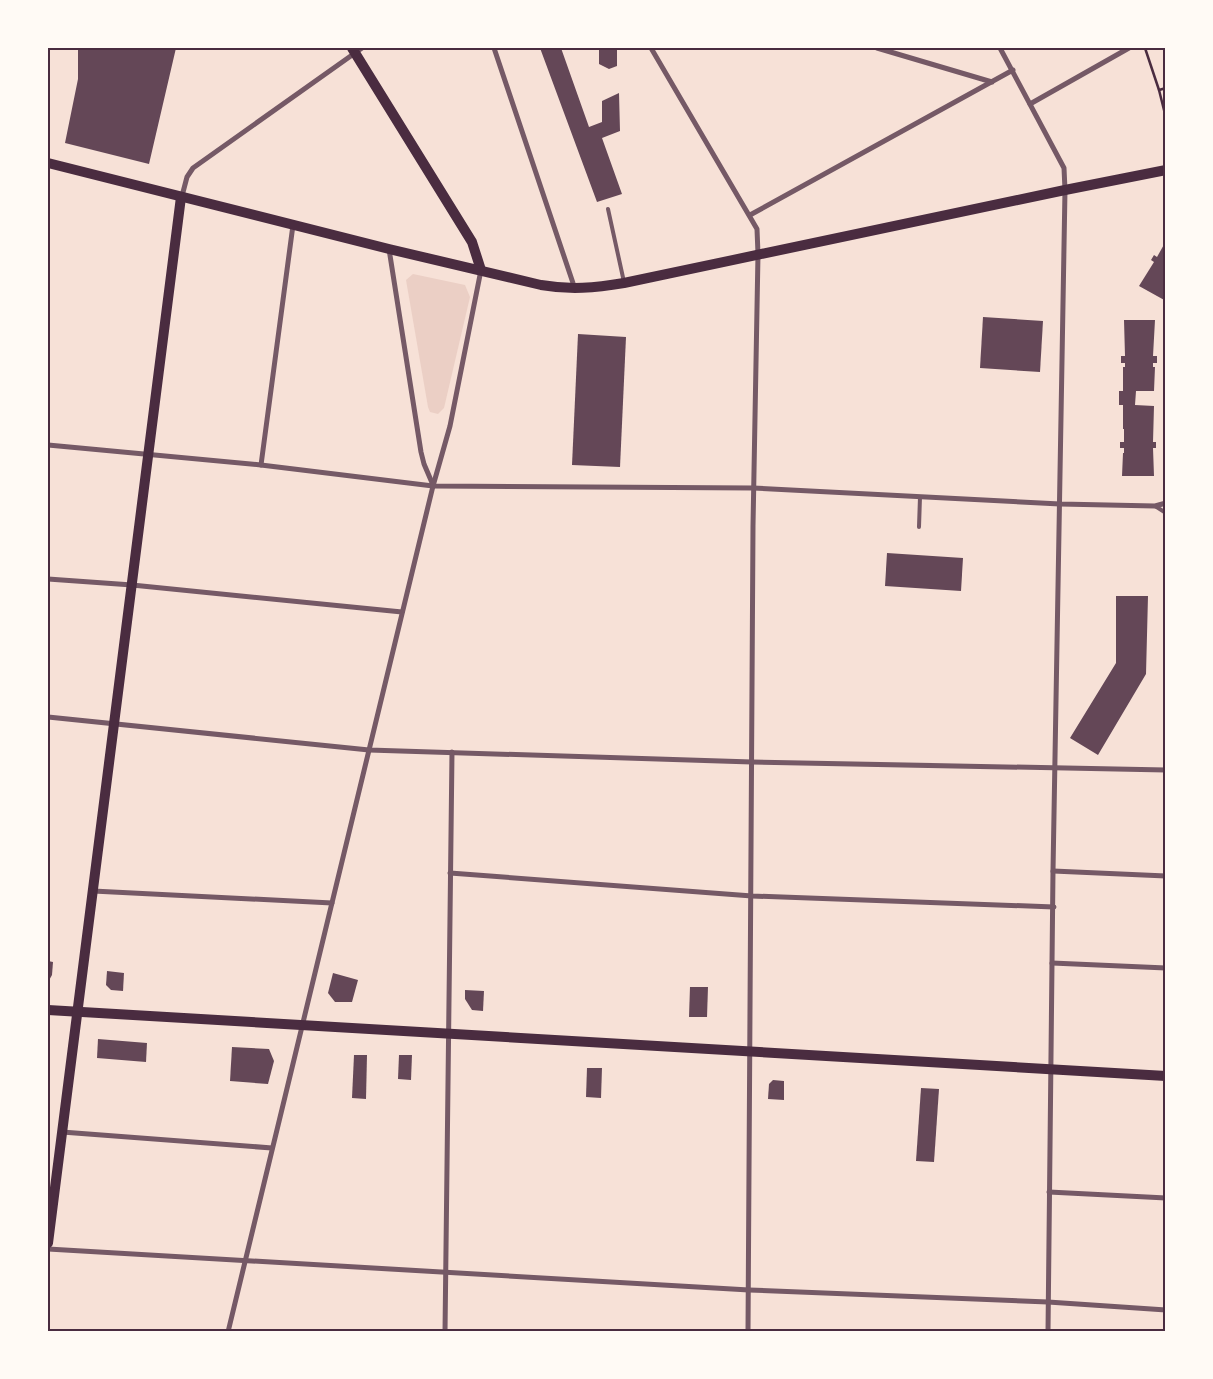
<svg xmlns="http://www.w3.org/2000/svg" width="1213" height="1379" font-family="'IBM Plex Serif',serif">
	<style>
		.green { fill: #ebcfc5 }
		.building { fill: #644757 }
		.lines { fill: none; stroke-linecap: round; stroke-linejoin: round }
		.path { stroke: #4a2c40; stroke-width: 2.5 }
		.service { stroke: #755966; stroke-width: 4 }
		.minor { stroke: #755966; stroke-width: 5 }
		.secondary { stroke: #4a2c40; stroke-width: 10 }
		.neatline { fill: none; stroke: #4a2c40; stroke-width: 2 }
	</style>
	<rect width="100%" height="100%" fill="#f7e1d7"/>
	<path class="green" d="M413,274L465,285L470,297L444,408L438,414L430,412L428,407L406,280Z"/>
	<g class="building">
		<path d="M78,48H176L149,164L65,143L78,79Z"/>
		<path d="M540,48H561L589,127L602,122V101L619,93L620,131L602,138L622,194L597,202Z"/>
		<path d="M599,48H617V66L609,69L599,64Z"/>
		<path d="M1166,241V301L1139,286L1154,262L1151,260L1154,255L1157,257Z"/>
		<path d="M983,317L1043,321L1040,372L980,368Z"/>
		<path d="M1124,320H1155L1153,356H1157V363H1153V367H1155L1154,391H1136L1135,405L1154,406L1153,442H1156V448H1153L1154,476H1122L1123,453H1124V448H1120V442H1124V429H1123V405H1119V391H1123V367H1125V363H1121V356H1125Z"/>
		<path d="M578,334L626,337L620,467L572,465Z"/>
		<path d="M887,553L963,558L961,591L885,586Z"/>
		<path d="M1116,596H1148L1146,674L1098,755L1070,738L1116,663Z"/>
		<path d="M48,961L53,962L52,975L48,982Z"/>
		<path d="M107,971L124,973L123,991L111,990L106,985Z"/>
		<path d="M333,973L358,980L352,1002H335L328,993Z"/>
		<path d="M690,987H708L707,1017H689Z"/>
		<path d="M465,990L484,991L483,1011L472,1010L465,999Z"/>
		<path d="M98,1039L147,1043L146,1062L97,1058Z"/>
		<path d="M232,1047L269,1049L274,1061L268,1084L230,1081Z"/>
		<path d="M354,1055H367L366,1099L352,1098Z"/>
		<path d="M399,1055H412L411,1080L398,1079Z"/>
		<path d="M587,1068H602L601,1098L586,1097Z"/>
		<path d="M773,1080L784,1081V1100L768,1099L769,1084Z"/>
		<path d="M921,1088L939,1089L934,1162L916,1161Z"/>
	</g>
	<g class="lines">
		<g class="path">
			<path d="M1145,48L1159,90L1166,118"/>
			<path d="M1159,90L1166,88"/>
		</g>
		<g class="service">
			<path d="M608,209L624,282"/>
			<path d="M1155,506L1166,513"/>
			<path d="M919,527L920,497"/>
		</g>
		<g class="minor">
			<path d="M494,48L575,289"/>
			<path d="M651,48L757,229L758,254L753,526L748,1332"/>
			<path d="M877,48L992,82"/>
			<path d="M1000,48L1064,168L1065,190L1053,871L1048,1332"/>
			<path d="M1030,104L1129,48"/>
			<path d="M182,196L187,177L193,168L362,48"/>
			<path d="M750,215L1013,70"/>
			<path d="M389,249L421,452L424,464L433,485"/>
			<path d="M48,445L261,465L433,486L753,488L1060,504L1155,506L1166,503"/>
			<path d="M261,465L293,225"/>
			<path d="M48,579L132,585L402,612"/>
			<path d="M48,717L369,750L752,762L1166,770"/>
			<path d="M1053,871L1166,876"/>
			<path d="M450,873L752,896L1054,907"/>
			<path d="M93,891L332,903"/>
			<path d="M1052,963L1166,968"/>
			<path d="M62,1132L272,1148"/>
			<path d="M1049,1192L1166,1198"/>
			<path d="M48,1249L749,1290L1048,1302L1166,1310"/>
			<path d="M228,1332L433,486L450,426L481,270"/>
			<path d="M445,1332L452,752"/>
		</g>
		<g class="secondary">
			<path d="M352,48L472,242L481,270"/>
			<path d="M48,163L389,249L541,285C570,290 595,288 624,283L1065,190L1166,170"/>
			<path d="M48,1010L1166,1076"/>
			<path d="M48,1243L181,197"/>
		</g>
	</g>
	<rect width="1213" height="1379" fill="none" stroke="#fffaf5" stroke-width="98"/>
	<rect x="49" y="49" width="1115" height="1281" class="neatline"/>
</svg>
